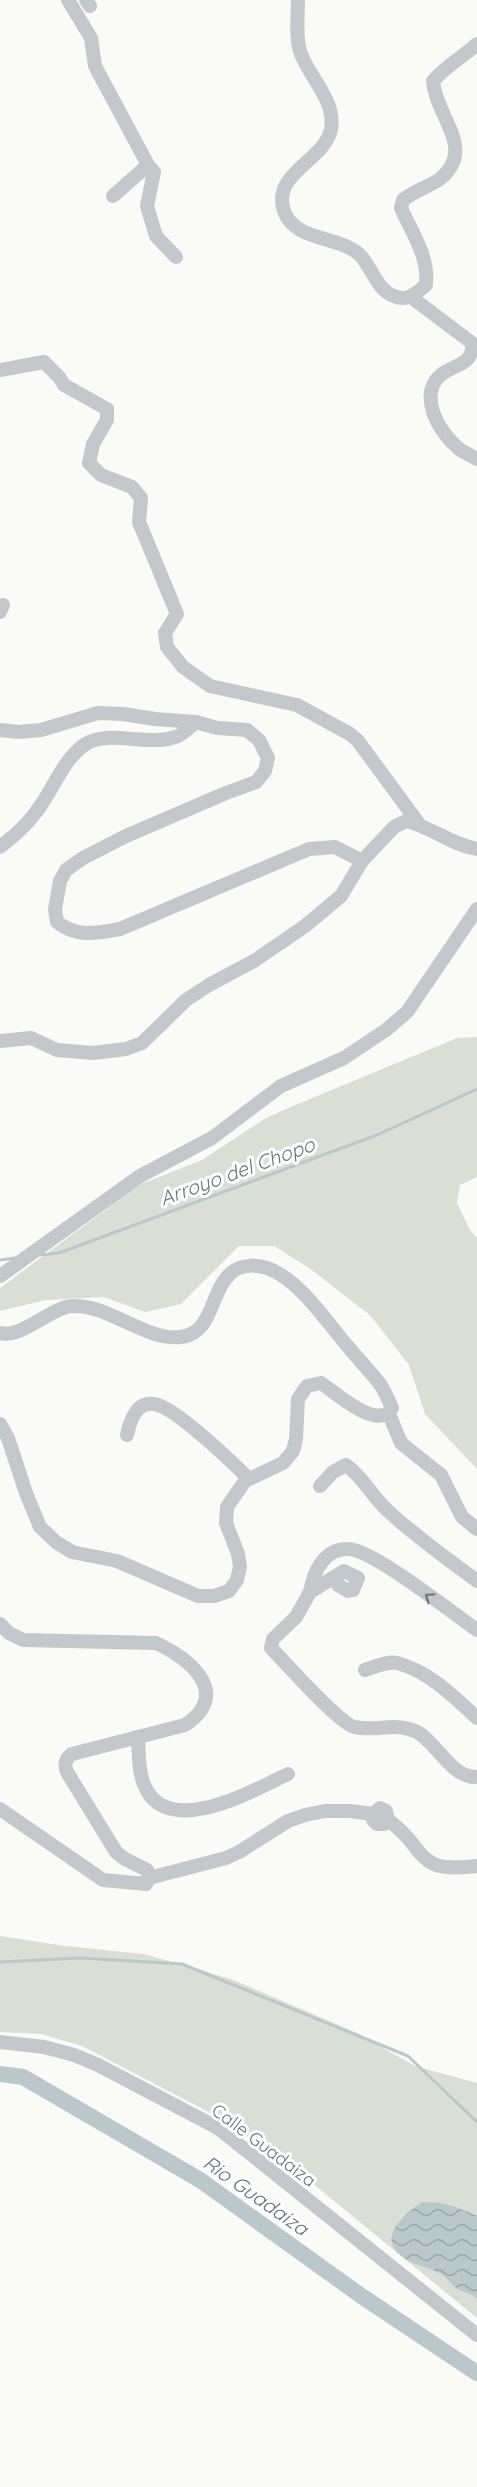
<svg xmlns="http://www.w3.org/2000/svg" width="477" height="2487" font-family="Quicksand,sans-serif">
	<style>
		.grass { fill: #dadfd6 }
		.water { fill: url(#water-waves) }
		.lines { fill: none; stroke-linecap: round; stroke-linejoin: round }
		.stream { stroke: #bac7cb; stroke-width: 3 }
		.river { stroke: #bac7cb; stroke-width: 16 }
		.minor { stroke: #c3c8cc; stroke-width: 14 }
		.oneway { stroke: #697b87 }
		.labels { text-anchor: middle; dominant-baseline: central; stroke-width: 6; stroke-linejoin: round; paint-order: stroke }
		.street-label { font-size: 18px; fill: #647783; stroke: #fff }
		.water-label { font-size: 20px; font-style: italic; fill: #5e767d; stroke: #fff }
	</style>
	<defs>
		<pattern id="water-waves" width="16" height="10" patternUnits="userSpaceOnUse" patternTransform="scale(1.5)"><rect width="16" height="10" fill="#bac7cb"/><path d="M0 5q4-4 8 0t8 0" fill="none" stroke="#9ba6aa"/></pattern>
	</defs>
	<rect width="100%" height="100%" fill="#fafaf7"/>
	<g class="grass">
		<path d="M477,1037V1177L460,1185L457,1203L470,1230L477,1238V1469L425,1414L409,1365L370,1315L309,1268L274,1246H239L181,1304L145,1312L104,1297L46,1300L0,1311V1288L139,1185L202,1160L266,1118L293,1106L457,1038Z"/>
		<path d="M0,1936L65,1946L144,1954L231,1979L357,2033L415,2066L477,2083V2318L284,2160L203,2109L82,2046L41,2034L0,2032Z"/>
	</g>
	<path class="water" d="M422,2202C443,2201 459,2207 477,2216V2298C471,2294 463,2292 456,2288C450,2283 446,2276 439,2273C428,2267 414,2265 404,2258C375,2239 403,2215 422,2202Z"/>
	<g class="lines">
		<g class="stream">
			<path d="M39,1255L59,1253L377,1135L477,1089"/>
			<path d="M0,1260L15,1258"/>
			<path d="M0,1962L80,1958L182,1964L408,2056L477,2122"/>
		</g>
		<path class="river" d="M0,2074L23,2077L200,2180L360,2295L477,2373"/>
		<g class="minor">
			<path d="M68,0L91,38L95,66L148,165L154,172L147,206L156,236L176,257"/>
			<path d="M86,0L90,6"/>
			<path d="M298,0C298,16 295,39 301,54C310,78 336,101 331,129C325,161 271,173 284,211C295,242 339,235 360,255C372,268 377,290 394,296C408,302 416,293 426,285C429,256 412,233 401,208L403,200C414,191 428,187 440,179C477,148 436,118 433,81C446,66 463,57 477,44"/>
			<path d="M113,196L148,165"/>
			<path d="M411,297L472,343C474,364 456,364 442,374C417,393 438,431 457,447C462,452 470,455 477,459"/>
			<path d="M0,370L44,362L59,377L64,385L107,409V420L93,444L89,463L101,475L132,487L141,498L139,522L177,614L165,633L167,647L183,667L210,686L297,705L350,734L358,741L419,824"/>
			<path d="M0,612L3,605"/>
			<path d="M0,730L18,732L41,730L98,713L123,714L155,719L196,722L217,728L247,730L259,740L268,758L265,771L256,782L226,793L126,836L83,858L66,870L60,881L55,909L57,922C77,938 97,933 120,929L309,849L335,847L362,861"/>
			<path d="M0,847C13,837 26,826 36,812C53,791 61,762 84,745C108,728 149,748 178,736C184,733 191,726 196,722"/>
			<path d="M0,1041L31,1038L57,1050L93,1053L126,1049L142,1043L186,1000L209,985L254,961L305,926L341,896L362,861L394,827L406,821C432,827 449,844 477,849"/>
			<path d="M0,1276L140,1176L212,1138L281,1086L344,1058L386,1030L407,1012L477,909"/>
			<path d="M0,1333C21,1338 45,1313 66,1307C103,1299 143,1341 180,1337C214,1334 209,1292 231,1273C242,1263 261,1264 274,1271C303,1285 329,1325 350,1349C360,1361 373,1374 382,1387C386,1394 389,1401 392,1408C379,1432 336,1393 321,1383L307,1386L298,1399L296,1439L293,1451L283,1463L245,1481L227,1507L226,1523L238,1554L240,1567L237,1580L229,1591L214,1596H198L117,1561L72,1552L56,1542L40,1527L26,1493L8,1438L0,1424"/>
			<path d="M389,1414L401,1443L441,1475L462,1517L477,1529"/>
			<path d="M127,1435C130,1421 136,1401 154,1404C174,1406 233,1463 249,1479"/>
			<path d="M320,1486L333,1472L346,1465C362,1476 372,1496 387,1510C415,1536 446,1558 477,1581"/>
			<path d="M338,1585L348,1591L353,1590L358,1578L344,1571L310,1592L296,1617L273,1639L271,1648C286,1663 339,1724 355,1727C375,1732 395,1722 415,1731C437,1741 450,1778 477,1777"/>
			<path d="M310,1592C314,1571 324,1548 349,1549C375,1551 452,1613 477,1630"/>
			<path d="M0,1624L9,1633L23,1640L156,1643C191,1659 232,1694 185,1725L72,1754C65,1759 64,1764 67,1772L116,1852L125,1859L147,1870L149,1878L146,1884L103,1880L0,1809"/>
			<path d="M365,1670C374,1667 387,1661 397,1663C429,1671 454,1697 477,1718"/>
			<path d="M138,1737C139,1752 138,1768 143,1782C164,1842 252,1791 288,1774"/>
			<path d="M388,1820C429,1849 412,1874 477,1866"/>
			<path d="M149,1878L226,1858L239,1852L288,1821L305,1815L325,1811H350L373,1814L380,1808L386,1811L388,1820L384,1824H377L373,1820V1814"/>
			<path d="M0,2042L44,2047L74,2055L98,2065L218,2128L477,2335"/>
		</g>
	</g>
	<defs><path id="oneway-chevron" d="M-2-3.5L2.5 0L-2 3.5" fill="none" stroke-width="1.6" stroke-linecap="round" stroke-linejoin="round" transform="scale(1.5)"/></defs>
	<use class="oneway" href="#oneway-chevron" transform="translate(429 1597) rotate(-145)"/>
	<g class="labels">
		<g class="street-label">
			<text transform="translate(264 2145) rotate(37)">Calle Guadaiza</text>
		</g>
		<g class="water-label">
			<text transform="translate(237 1171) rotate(-20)">Arroyo del Chopo</text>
			<text transform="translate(256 2195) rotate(35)">Rio Guadaiza</text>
		</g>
	</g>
</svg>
